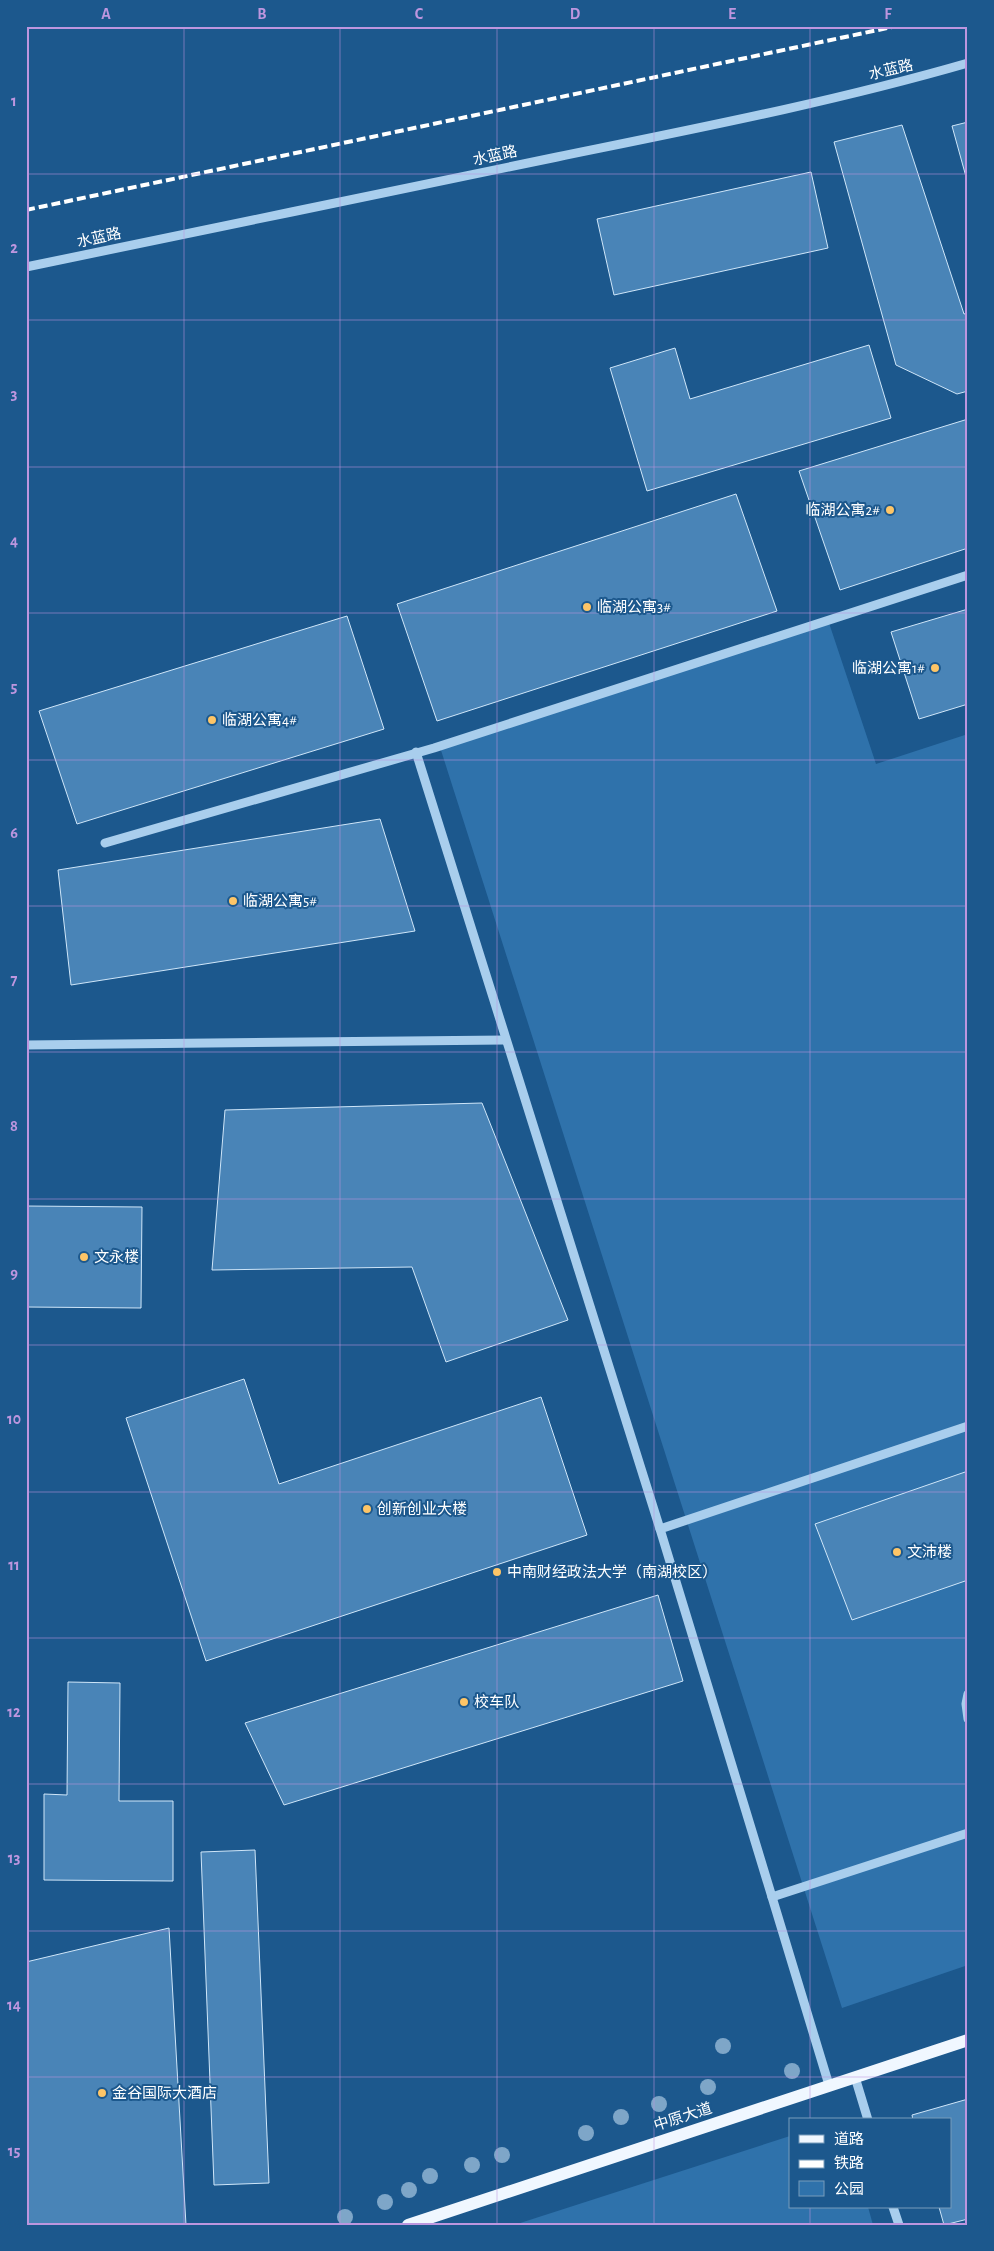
<svg xmlns="http://www.w3.org/2000/svg" width="994" height="2251" font-family="'Alegreya Sans','Noto Sans SC',sans-serif">
	<style>
		.green { fill: #2f72ab }
		.building { fill: #4984b7; stroke: #cfe6f9 }
		.lines { fill: none; stroke-linecap: round; stroke-linejoin: round }
		.minor { stroke: #a9ceed; stroke-width: 9 }
		.major { stroke: #f0f7ff; stroke-width: 12 }
		.rail { stroke: #fff; stroke-width: 4; stroke-dasharray: 9 4; stroke-linecap: butt }
		.tree { fill: #7ea6c8 }
		.grid { fill: none; stroke: #bd96df; stroke-width: 1; stroke-opacity: 0.55 }
		.poi-dot { fill: #fdc567; stroke: #1c588d; stroke-width: 2 }
		.labels { text-anchor: middle; dominant-baseline: central; stroke-width: 4; stroke-linejoin: round; paint-order: stroke }
		.street-label { font-size: 15px; fill: #fff; stroke: #1c588d }
		.poi-label { font-size: 15px; fill: #fff; stroke: #1c588d; text-anchor: start }
		.neatline { fill: none; stroke: #bd96df; stroke-width: 2 }
		.grid-label { font-size: 16px; text-anchor: middle; font-weight: bold; fill: #bd96df }
	</style>
	<rect width="100%" height="100%" fill="#1c588d"/>
	<g class="green">
		<path d="M828,620L876,764L968,734V1965L842,2008L439,744Z"/>
		<path d="M790,2136V2207H868L873,2225H514Z"/>
	</g>
	<g class="building">
		<path d="M968,122V184L952,126Z"/>
		<path d="M902,125L964,314L968,313V391L957,394L896,365L834,142Z"/>
		<path d="M811,172L828,248L614,295L597,219Z"/>
		<path d="M869,345L891,418L647,491L610,368L675,348L690,399Z"/>
		<path d="M968,419V548L840,590L799,471Z"/>
		<path d="M736,494L777,611L437,721L397,604Z"/>
		<path d="M968,609V704L919,719L891,632Z"/>
		<path d="M347,616L384,729L77,824L39,711Z"/>
		<path d="M380,819L415,931L71,985L58,870Z"/>
		<path d="M482,1103L568,1320L446,1362L412,1267L212,1270L225,1110Z"/>
		<path d="M26,1206L142,1207L141,1308L26,1307Z"/>
		<path d="M244,1379L279,1484L541,1397L587,1535L206,1661L126,1418Z"/>
		<path d="M968,1471V1580L852,1620L815,1524Z"/>
		<path d="M658,1595L683,1681L284,1805L245,1723Z"/>
		<path d="M68,1682L120,1683L119,1801H173V1881L44,1880V1794L67,1795Z"/>
		<path d="M255,1850L269,2183L214,2185L201,1852Z"/>
		<path d="M169,1928L186,2225H26V1962Z"/>
		<path d="M968,2099V2219L944,2225L939,2207H950V2120H913L912,2115Z"/>
	</g>
	<g class="lines">
		<g class="minor">
			<path d="M26,267C203,230 380,194 557,157C694,129 833,102 968,63"/>
			<path d="M416,752L660,1529"/>
			<path d="M105,843L434,748L968,575"/>
			<path d="M26,1045L505,1040"/>
			<path d="M968,1426L660,1529L772,1897L968,1833"/>
			<path d="M968,1694L966,1704L968,1719"/>
			<path d="M772,1897L829,2085"/>
			<path d="M855,2077L868,2120"/>
			<path d="M893,2207L899,2225"/>
		</g>
		<path class="major" d="M408,2225L968,2040"/>
		<path class="rail" d="M26,210L897,26"/>
	</g>
	<g class="tree">
		<circle cx="723" cy="2046" r="8"/>
		<circle cx="792" cy="2071" r="8"/>
		<circle cx="708" cy="2087" r="8"/>
		<circle cx="659" cy="2104" r="8"/>
		<circle cx="621" cy="2117" r="8"/>
		<circle cx="586" cy="2133" r="8"/>
		<circle cx="502" cy="2155" r="8"/>
		<circle cx="472" cy="2165" r="8"/>
		<circle cx="430" cy="2176" r="8"/>
		<circle cx="409" cy="2190" r="8"/>
		<circle cx="385" cy="2202" r="8"/>
		<circle cx="345" cy="2217" r="8"/>
	</g>
	<path class="grid" d="M184,26V2225M340,26V2225M497,26V2225M654,26V2225M810,26V2120M26,174H968M26,320H968M26,467H968M26,613H968M26,760H968M26,906H968M26,1052H968M26,1199H968M26,1345H968M26,1492H968M26,1638H968M26,1784H968M26,1931H968M26,2077H968M810,2207V2225"/>
	<g class="poi-dot">
		<circle cx="890" cy="510" r="5"/>
		<circle cx="587" cy="607" r="5"/>
		<circle cx="935" cy="668" r="5"/>
		<circle cx="212" cy="720" r="5"/>
		<circle cx="233" cy="901" r="5"/>
		<circle cx="84" cy="1257" r="5"/>
		<circle cx="367" cy="1509" r="5"/>
		<circle cx="897" cy="1552" r="5"/>
		<circle cx="497" cy="1572" r="5"/>
		<circle cx="464" cy="1702" r="5"/>
		<circle cx="102" cy="2093" r="5"/>
	</g>
	<g class="labels">
		<g class="street-label">
			<text transform="translate(891 70) rotate(-13)">水蓝路</text>
			<text transform="translate(495 156) rotate(-12)">水蓝路</text>
			<text transform="translate(99 238) rotate(-12)">水蓝路</text>
			<text transform="translate(683 2117) rotate(-18)">中原大道</text>
		</g>
		<g class="poi-label">
			<text x="880" y="510" text-anchor="end">临湖公寓2#</text>
			<text x="597" y="607">临湖公寓3#</text>
			<text x="925" y="668" text-anchor="end">临湖公寓1#</text>
			<text x="222" y="720">临湖公寓4#</text>
			<text x="243" y="901">临湖公寓5#</text>
			<text x="94" y="1257">文永楼</text>
			<text x="377" y="1509">创新创业大楼</text>
			<text x="907" y="1552">文沛楼</text>
			<text x="507" y="1572">中南财经政法大学（南湖校区）</text>
			<text x="474" y="1702">校车队</text>
			<text x="112" y="2093">金谷国际大酒店</text>
		</g>
	</g>
	<rect width="994" height="2251" fill="none" stroke="#1c588d" stroke-width="55"/>
	<rect x="789" y="2118" width="162" height="90" fill="#1c588d" stroke="#779bbb"/>
	<rect x="799" y="2135" width="25" height="8" fill="#f0f7ff" stroke="#779bbb"/>
	<text x="834" y="2144" font-size="15" fill="#ffffff">道路</text>
	<rect x="799" y="2160" width="25" height="8" fill="#ffffff" stroke="#779bbb"/>
	<text x="834" y="2168" font-size="15" fill="#ffffff">铁路</text>
	<rect x="799" y="2181" width="25" height="15" fill="#2f72ab" stroke="#779bbb"/>
	<text x="834" y="2194" font-size="15" fill="#ffffff">公园</text>
	<rect x="28" y="28" width="938" height="2196" class="neatline"/>
	<g class="grid-label">
		<text x="106" y="19">A</text>
		<text x="262" y="19">B</text>
		<text x="419" y="19">C</text>
		<text x="575" y="19">D</text>
		<text x="732" y="19">E</text>
		<text x="888" y="19">F</text>
		<text x="14" y="106">1</text>
		<text x="14" y="253">2</text>
		<text x="14" y="399">3</text>
		<text x="14" y="546">4</text>
		<text x="14" y="692">5</text>
		<text x="14" y="838">6</text>
		<text x="14" y="985">7</text>
		<text x="14" y="1131">8</text>
		<text x="14" y="1278">9</text>
		<text x="14" y="1424">10</text>
		<text x="14" y="1570">11</text>
		<text x="14" y="1717">12</text>
		<text x="14" y="1863">13</text>
		<text x="14" y="2010">14</text>
		<text x="14" y="2156">15</text>
	</g>
</svg>
